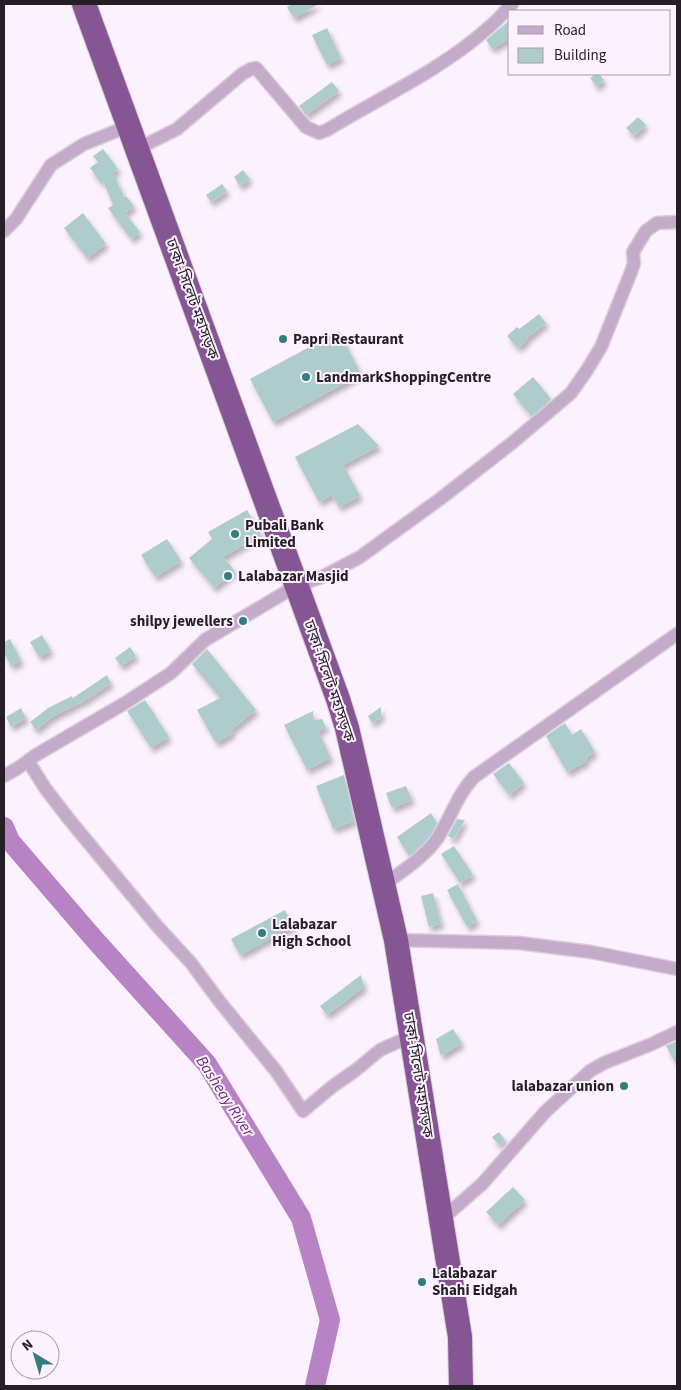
<svg xmlns="http://www.w3.org/2000/svg" width="681" height="1390" font-family="'Source Sans 3','Noto Sans Bengali',sans-serif">
	<style>
		.lines { fill: none; stroke-linecap: round; stroke-linejoin: round }
		.river { stroke: #b783c4; stroke-width: 20 }
		.building { fill: #adcccb; filter: url(#shadow) }
		.street-casing { stroke: #dacfdb; stroke-width: 15 }
		.highway-casing { stroke: #dacfdb; stroke-width: 26 }
		.street { stroke: #c3abc9; stroke-width: 12 }
		.highway { stroke: #865593; stroke-width: 24 }
		.poi-dot { fill: #337d7d; stroke: #fcf1fe; stroke-width: 2 }
		.labels { text-anchor: middle; dominant-baseline: central; stroke-width: 4; stroke-linejoin: round; paint-order: stroke }
		.street-label { font-size: 15px; fill: #251e26; stroke: #fcf1fe }
		.poi-label { font-size: 15px; font-weight: bold; fill: #251e26; stroke: #fcf1fe; text-anchor: start }
		.water-label { font-size: 16px; font-style: italic; fill: #6b2c7b; stroke: #fcf1fe }
	</style>
	<defs>
		<filter id="shadow"><feDropShadow dx="3" dy="5" stdDeviation="2.5" flood-color="#0004"/></filter>
	</defs>
	<rect width="100%" height="100%" fill="#fcf1fe"/>
	<g class="lines">
		<path class="river" d="M4,827L10,841L95,940L207,1064L301,1218L330,1320L315,1386"/>
	</g>
	<g class="building">
		<path d="M292,4H319L294,18L287,7Z"/>
		<path d="M510,20V38L492,49L486,40Z"/>
		<path d="M327,28L341,58L327,65L312,35Z"/>
		<path d="M596,74H599L604,80L597,87L590,78Z"/>
		<path d="M332,82L339,91L306,115L299,106Z"/>
		<path d="M638,117L646,125L634,136L626,128Z"/>
		<path d="M103,149L118,169L113,173L124,197L126,196L134,206L125,213L140,232L131,239L108,208L113,205L103,181L100,182L90,168L98,162L93,156Z"/>
		<path d="M243,170L250,179L240,186L234,177Z"/>
		<path d="M222,184L227,191L211,202L206,195Z"/>
		<path d="M83,213L106,244L87,258L64,228Z"/>
		<path d="M539,314L546,323L527,338L528,339L518,348L507,336L517,327L519,329Z"/>
		<path d="M339,331L361,374L273,422L250,379Z"/>
		<path d="M533,377L551,399L531,416L513,394Z"/>
		<path d="M358,424L379,446L343,465L360,496L339,507L332,495L319,502L295,457Z"/>
		<path d="M247,510L261,535L223,557L235,571L214,588L189,558L212,539L208,532Z"/>
		<path d="M167,539L181,561L155,577L141,555Z"/>
		<path d="M42,635L51,651L39,657L30,642Z"/>
		<path d="M10,639L21,661L11,666L4,653V642Z"/>
		<path d="M130,647L136,656L121,666L115,658Z"/>
		<path d="M207,649L256,710L231,730L233,733L216,743L197,710L220,698L192,664Z"/>
		<path d="M107,675L111,683L87,699L52,717L36,730L30,722L48,708L72,696L73,698Z"/>
		<path d="M145,700L169,737L151,748L127,711Z"/>
		<path d="M381,707V717L372,723L368,716Z"/>
		<path d="M21,708L26,718L11,727L6,717Z"/>
		<path d="M313,711L314,720L322,719L326,728L318,731L331,758L307,770L284,725Z"/>
		<path d="M565,723L572,735L581,729L595,752L586,758L587,761L567,772L546,736Z"/>
		<path d="M509,763L524,783L509,795L493,774Z"/>
		<path d="M344,775L354,821L333,829L316,786Z"/>
		<path d="M406,786L412,800L392,808L386,793Z"/>
		<path d="M431,813L437,823L428,838L409,856L397,837Z"/>
		<path d="M457,819L465,820L454,839L448,836Z"/>
		<path d="M454,846L473,875L460,883L441,854Z"/>
		<path d="M458,884L477,921L467,927L447,890Z"/>
		<path d="M433,893L441,924L429,927L421,896Z"/>
		<path d="M285,910L293,926L240,955L231,939Z"/>
		<path d="M361,975L364,987L327,1015L320,1006Z"/>
		<path d="M453,1029L462,1043L441,1056L436,1039Z"/>
		<path d="M677,1041V1066L666,1046Z"/>
		<path d="M499,1132L505,1140L499,1145L492,1137Z"/>
		<path d="M513,1187L525,1200L498,1225L486,1212Z"/>
	</g>
	<g class="lines">
		<defs>
			<g id="street">
				<path d="M137,149L177,129L242,74L251,69L256,68L300,120L306,127L319,133L327,130C381,97 441,70 488,28C497,21 504,12 512,4"/>
				<path d="M4,231L16,219L51,165L84,144L129,126"/>
				<path d="M28,761L45,788L68,818L158,927L191,963L220,1002L276,1071L303,1111L333,1086L356,1070L380,1050L411,1036"/>
				<path d="M4,776L18,768L36,755L125,703L171,673L205,640L296,586L322,577L360,557L440,499L512,443L571,393L587,370L601,347L631,272L634,263L633,252L646,231L657,223L677,222"/>
				<path d="M383,885C401,872 420,860 434,843C450,822 455,797 474,777L677,634"/>
				<path d="M396,940L519,943L591,952L677,969"/>
				<path d="M441,1220L482,1184L546,1111L590,1071L604,1063L652,1044L677,1032"/>
			</g>
			<path id="highway" d="M84,4L338,699L347,728L396,940L460,1337L461,1386"/>
		</defs>
		<use href="#street" class="street-casing"/>
		<use href="#highway" class="highway-casing"/>
		<use href="#street" class="street"/>
		<use href="#highway" class="highway"/>
	</g>
	<g class="poi-dot">
		<circle cx="283" cy="339" r="5"/>
		<circle cx="306" cy="377" r="5"/>
		<circle cx="235" cy="534" r="5"/>
		<circle cx="228" cy="576" r="5"/>
		<circle cx="243" cy="621" r="5"/>
		<circle cx="262" cy="933" r="5"/>
		<circle cx="624" cy="1086" r="5"/>
		<circle cx="422" cy="1282" r="5"/>
	</g>
	<g class="labels">
		<g class="street-label">
			<text transform="translate(192 299) rotate(70)">ঢাকা-সিলেট মহাসড়ক</text>
			<text transform="translate(329 681) rotate(71)">ঢাকা-সিলেট মহাসড়ক</text>
			<text transform="translate(418 1075) rotate(81)">ঢাকা-সিলেট মহাসড়ক</text>
		</g>
		<g class="poi-label">
			<text x="293" y="339">Papri Restaurant</text>
			<text x="316" y="377">LandmarkShoppingCentre</text>
			<text x="245" y="525">Pubali Bank<tspan x="245" dy="17">Limited</tspan></text>
			<text x="238" y="576">Lalabazar Masjid</text>
			<text x="233" y="621" text-anchor="end">shilpy jewellers</text>
			<text x="272" y="924">Lalabazar<tspan x="272" dy="17">High School</tspan></text>
			<text x="614" y="1086" text-anchor="end">lalabazar union</text>
			<text x="432" y="1273">Lalabazar<tspan x="432" dy="17">Shahi Eidgah</tspan></text>
		</g>
		<g class="water-label">
			<text transform="translate(225 1096) rotate(57)">Basheay River</text>
		</g>
	</g>
	<rect width="681" height="1390" fill="none" stroke="#251e26" stroke-width="10"/>
	<rect x="508" y="10" width="162" height="65" fill="#fcf1fe" stroke="#a69da8"/>
	<rect x="518" y="26" width="25" height="8" fill="#c3abc9" stroke="#a69da8"/>
	<text x="554" y="35" font-size="15" fill="#251e26">Road</text>
	<rect x="518" y="48" width="25" height="15" fill="#adcccb" stroke="#a69da8"/>
	<text x="554" y="60" font-size="15" fill="#251e26">Building</text>
	<g transform="translate(35 1355) rotate(322)"><circle r="24" fill="#fcf1fe" stroke="#a69da8"/>
	<path d="M0-4L9 19L0 12L-9 19Z" fill="#337d7d"/>
	<text y="-8" font-size="14" font-weight="bold" text-anchor="middle" fill="#251e26">N</text>
	</g>
</svg>
